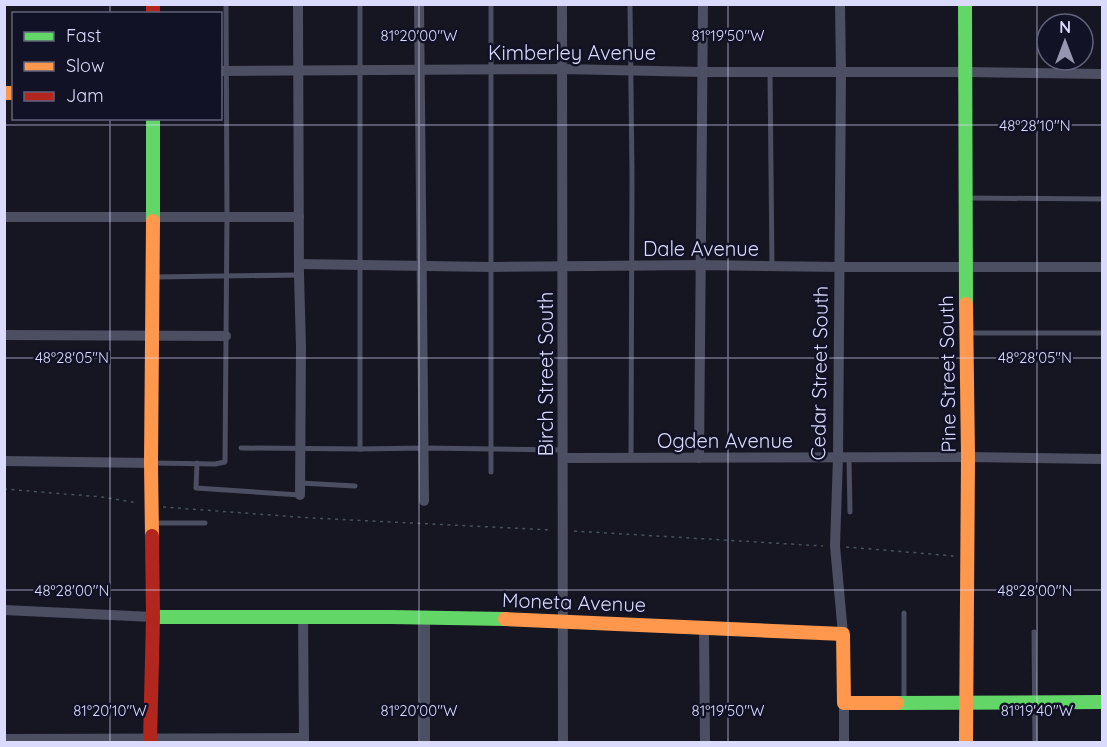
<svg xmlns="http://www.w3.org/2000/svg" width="1107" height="747" font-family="Quicksand,sans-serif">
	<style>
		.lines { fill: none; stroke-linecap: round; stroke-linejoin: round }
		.path { stroke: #45525b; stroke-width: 1.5; stroke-dasharray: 3 4.5; stroke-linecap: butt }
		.lane { stroke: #4c4e61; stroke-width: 5 }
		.street { stroke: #4c4e61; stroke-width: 10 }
		.fast { stroke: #63d668; stroke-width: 14 }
		.slow { stroke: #ff974d; stroke-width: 14 }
		.jam { stroke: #b3261e; stroke-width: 14 }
		.ticks { fill: none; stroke: #dadbfc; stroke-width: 1.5; stroke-opacity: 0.45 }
		.labels { text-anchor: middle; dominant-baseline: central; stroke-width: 5; stroke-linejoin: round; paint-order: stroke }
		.street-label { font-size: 20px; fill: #dadbfc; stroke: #121226 }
		.ticks-label { font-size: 15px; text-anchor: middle; fill: #dadbfc; stroke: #121226; stroke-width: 5; stroke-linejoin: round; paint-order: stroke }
	</style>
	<rect width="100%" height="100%" fill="#161622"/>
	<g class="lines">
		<g class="path">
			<path d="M4,489L102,497L138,503"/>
			<path d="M163,507L311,518L551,530"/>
			<path d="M574,531L823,546"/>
			<path d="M846,547L955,556"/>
		</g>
		<g class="lane">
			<path d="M360,4V449"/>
			<path d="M491,4V472"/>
			<path d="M630,4L632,175L631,458"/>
			<path d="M770,73L772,266"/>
			<path d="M967,198L1102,199"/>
			<path d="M155,277L299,275"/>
			<path d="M969,333H1102"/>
			<path d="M241,448L360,449L424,448L562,450"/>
			<path d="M849,457L850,512"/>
			<path d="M153,463L215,464L225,462L227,217L226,4"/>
			<path d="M197,463L196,488L300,495"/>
			<path d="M300,483L355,486"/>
			<path d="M154,523H205"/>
			<path d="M904,613V700"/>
			<path d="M1034,632L1035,742"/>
		</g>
		<g class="street">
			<path d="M298,4L299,275L301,347L300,495"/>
			<path d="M419,4L424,501"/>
			<path d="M562,4L563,742"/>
			<path d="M840,4L841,73L838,457L835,546L843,634"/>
			<path d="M220,71L562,69L702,72H965L1102,74"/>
			<path d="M4,217H299"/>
			<path d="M299,264L491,267L700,265L840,267H1102"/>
			<path d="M4,335L226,336"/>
			<path d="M563,458L968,457L1102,459"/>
			<path d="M699,458L703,4"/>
			<path d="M4,461L151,463"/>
			<path d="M4,610L153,617"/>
			<path d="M303,616L304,742"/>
			<path d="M704,627L705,742"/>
			<path d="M844,703V742"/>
			<path d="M4,739L304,738"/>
			<path d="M425,742V617"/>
		</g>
		<g class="fast">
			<path d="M965,4L966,304"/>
			<path d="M153,118V221"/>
			<path d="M153,617H391L505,619"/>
			<path d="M897,703L1102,702"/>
		</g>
		<g class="slow">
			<path d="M4,93H14"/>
			<path d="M966,304L968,457L966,742"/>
			<path d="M152,536L151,463L153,221"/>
			<path d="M505,619L843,634L844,703H897"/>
		</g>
		<g class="jam">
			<path d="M153,4V14"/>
			<path d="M150,742L153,617L152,536"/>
		</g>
	</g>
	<path class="ticks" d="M110,4V14M419,4V742M728,4V742M1037,4V742M110,118V742M4,125H1102M4,358H1102M4,590H1102"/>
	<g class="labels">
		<g class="street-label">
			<text x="572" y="52">Kimberley Avenue</text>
			<text x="701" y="248">Dale Avenue</text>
			<text transform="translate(819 373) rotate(-89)">Cedar Street South</text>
			<text transform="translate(545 374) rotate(-90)">Birch Street South</text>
			<text transform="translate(947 374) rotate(-91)">Pine Street South</text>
			<text x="725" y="440">Ogden Avenue</text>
			<text transform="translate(574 602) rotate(2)">Moneta Avenue</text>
		</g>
	</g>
	<g class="ticks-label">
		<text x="419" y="41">81°20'00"W</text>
		<text x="728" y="41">81°19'50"W</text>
		<text x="1035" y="131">48°28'10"N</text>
		<text x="72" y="363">48°28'05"N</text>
		<text x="1035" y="363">48°28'05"N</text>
		<text x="72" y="596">48°28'00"N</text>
		<text x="1035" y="596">48°28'00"N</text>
		<text x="110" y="716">81°20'10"W</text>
		<text x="419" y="716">81°20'00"W</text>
		<text x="728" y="716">81°19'50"W</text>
		<text x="1037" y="716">81°19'40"W</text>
	</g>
	<rect width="1107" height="747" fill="none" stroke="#dadbfc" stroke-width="12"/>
	<rect x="12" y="12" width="210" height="108" fill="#121226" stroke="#62627c" stroke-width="1.5"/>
	<rect x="24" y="32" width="30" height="9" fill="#63d668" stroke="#62627c" stroke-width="1.5"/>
	<text x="66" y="42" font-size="18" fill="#dadbfc">Fast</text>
	<rect x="24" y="62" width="30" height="9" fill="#ff974d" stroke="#62627c" stroke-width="1.5"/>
	<text x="66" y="72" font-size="18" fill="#dadbfc">Slow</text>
	<rect x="24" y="92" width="30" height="9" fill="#b3261e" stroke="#62627c" stroke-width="1.5"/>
	<text x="66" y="102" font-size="18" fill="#dadbfc">Jam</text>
	<g transform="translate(1065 42)"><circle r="28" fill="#121226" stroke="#62627c" stroke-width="1.5"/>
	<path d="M0-4.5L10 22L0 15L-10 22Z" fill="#9596b0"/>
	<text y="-9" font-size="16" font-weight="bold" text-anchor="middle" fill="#dadbfc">N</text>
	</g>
</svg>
